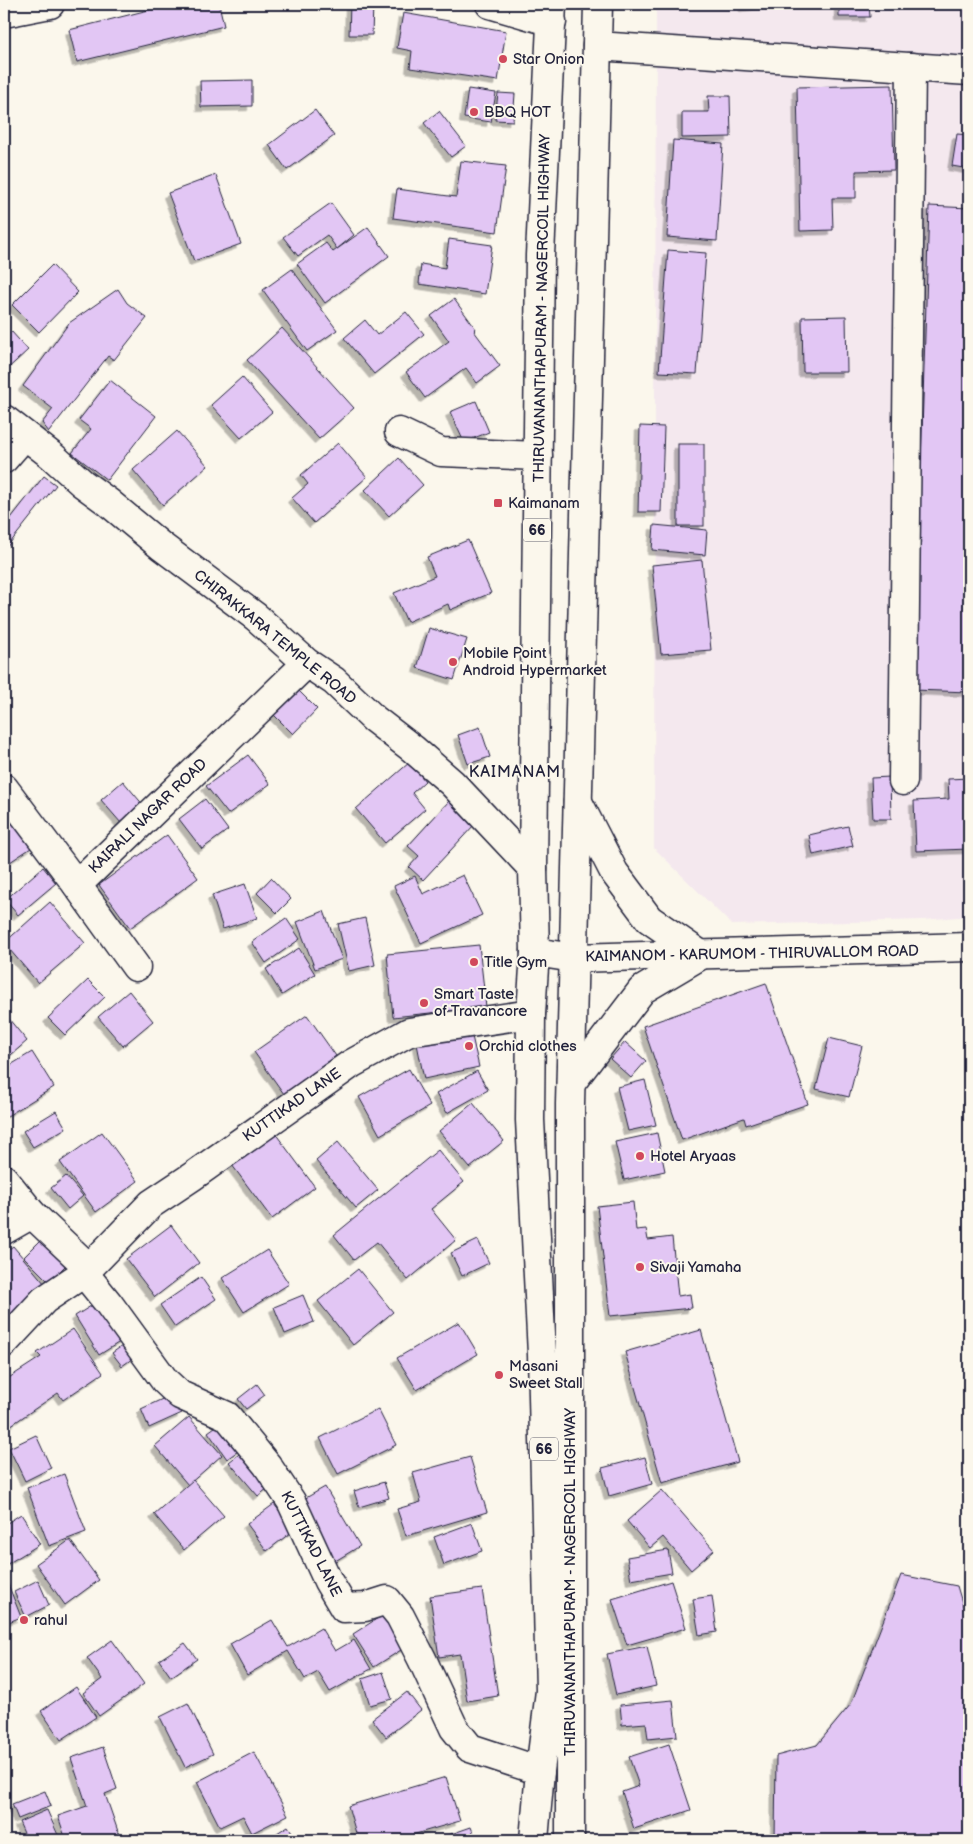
<svg xmlns="http://www.w3.org/2000/svg" width="973" height="1844" font-family="'Balsamiq Sans',sans-serif">
	<style>
		.built { fill: #f4e8ee }
		.building { fill: #e2c6f4; stroke: #22223b; filter: url(#shadow) }
		.lines { fill: none; stroke-linecap: round; stroke-linejoin: round }
		.minor-casing { stroke: #22223b; stroke-width: 31 }
		.major-casing { stroke: #22223b; stroke-width: 31 }
		.minor { stroke: #fbf7ec; stroke-width: 28 }
		.major { stroke: #fbf7ec; stroke-width: 28 }
		.poi-dot { fill: #d1495b; stroke: #fbf7ec; stroke-width: 2 }
		.labels { text-anchor: middle; dominant-baseline: central; stroke-width: 4; stroke-linejoin: round; paint-order: stroke }
		.shield { fill: #fbf7ec; stroke: #636270; stroke-width: 1 }
		.shield-label { font-size: 14px; font-weight: bold; fill: #22223b }
		.poi-label { font-size: 15px; fill: #22223b; stroke: #fbf7ec; text-anchor: start }
		.street-label { font-size: 15px; fill: #22223b; stroke: #fbf7ec }
		.neighbourhood-label { font-size: 16px; letter-spacing: 1px; fill: #22223b; stroke: #fbf7ec }
	</style>
	<defs>
		<filter id="shadow"><feDropShadow dx="-4.5" dy="4.5" stdDeviation="0" flood-color="#0004"/></filter>
	</defs>
	<rect width="100%" height="100%" fill="#fbf7ec"/>
	<filter id="ink" filterUnits="userSpaceOnUse"><feTurbulence type="fractalNoise" baseFrequency=".02" numOctaves="2"/><feDisplacementMap in="SourceGraphic" scale="10" xChannelSelector="R" yChannelSelector="G"/><feConvolveMatrix kernelMatrix="1 2 1 2 8 2 1 2 1" color-interpolation-filters="sRGB"/></filter>
	<g filter="url(#ink)">
		<path class="built" d="M656,4H969V916L924,920L732,925L654,848Z"/>
		<g class="building">
			<path d="M172,4H219L224,26L77,62L69,30Z"/>
			<path d="M350,4H373L372,35H349Z"/>
			<path d="M743,4H772L744,7Z"/>
			<path d="M839,4H869L870,17H839Z"/>
			<path d="M403,13L506,31L498,81L410,68L412,51L397,48Z"/>
			<path d="M252,80V106L201,107L200,81Z"/>
			<path d="M892,85L894,170L856,171V198H832L833,230L800,231L797,87Z"/>
			<path d="M468,89L496,93L491,122L464,118Z"/>
			<path d="M498,93L515,94L513,121L495,120Z"/>
			<path d="M708,96H730L731,137L682,138V112H709Z"/>
			<path d="M315,110L334,136L287,170L269,145Z"/>
			<path d="M439,111L466,146L451,157L424,123Z"/>
			<path d="M957,134L969,135V169L952,166Z"/>
			<path d="M673,140L723,144L717,241L667,237Z"/>
			<path d="M461,161L506,166L497,232L393,218L397,189L456,197Z"/>
			<path d="M216,175L241,244L194,261L168,193Z"/>
			<path d="M331,203L354,235L337,249L327,235L298,256L283,237Z"/>
			<path d="M929,206L969,208V692L914,690Z"/>
			<path d="M368,227L389,256L325,303L297,264L326,243L333,252Z"/>
			<path d="M449,239L492,245L485,294L419,284L421,264L445,268Z"/>
			<path d="M668,250L706,253L697,374L659,372Z"/>
			<path d="M52,265L78,292L39,332L12,305Z"/>
			<path d="M292,269L337,330L307,351L263,290Z"/>
			<path d="M118,289L127,303L147,318L114,360L108,356L49,432L42,423L53,409L23,386L69,323Z"/>
			<path d="M454,299L476,329L474,331L500,366L477,383L466,368L425,398L406,372L449,341L431,316Z"/>
			<path d="M406,312L424,334L374,374L344,338L365,320L377,335Z"/>
			<path d="M846,316L847,372H803L802,317Z"/>
			<path d="M282,328L354,408L319,439L247,360Z"/>
			<path d="M11,331L28,350L4,372V338Z"/>
			<path d="M242,377L272,412L241,438L211,405Z"/>
			<path d="M110,380L156,416L107,480L72,453L91,429L79,420Z"/>
			<path d="M476,401L489,432L464,442L450,412Z"/>
			<path d="M640,426L664,427L661,512H638Z"/>
			<path d="M177,431L208,466L163,505L133,470Z"/>
			<path d="M338,443L367,477L314,523L292,498L308,484L301,475Z"/>
			<rect x="678" y="444" width="26" height="82"/>
			<path d="M399,458L423,485L389,516L365,490Z"/>
			<path d="M44,476L56,485L6,548L4,546V527Z"/>
			<path d="M654,525L707,530L705,555L652,550Z"/>
			<path d="M468,540L491,593L450,610L448,604L407,622L394,593L435,576L427,557Z"/>
			<path d="M702,560L711,650L661,654L652,565Z"/>
			<path d="M429,628L467,639L454,680L417,668Z"/>
			<path d="M293,685L317,709L293,734L269,710Z"/>
			<path d="M480,727L490,757L468,764L458,735Z"/>
			<path d="M248,755L270,784L228,814L206,786Z"/>
			<path d="M410,762L425,781L412,793L425,809L385,843L356,809Z"/>
			<path d="M890,777L891,819H873L871,778Z"/>
			<path d="M969,778V849L916,851L914,801L949,799L948,779Z"/>
			<path d="M123,781L150,813L128,831L101,800Z"/>
			<path d="M205,799L228,830L202,849L179,819Z"/>
			<path d="M449,801L475,824L423,880L409,867L419,856L408,846Z"/>
			<path d="M14,816L34,846L4,866V823Z"/>
			<path d="M848,826L853,846L813,855L809,835Z"/>
			<path d="M167,835L198,878L130,928L99,885Z"/>
			<path d="M43,867L56,883L18,915L5,900Z"/>
			<path d="M463,875L482,915L421,943L394,886L415,876L423,894Z"/>
			<path d="M271,878L291,899L277,913L257,893Z"/>
			<path d="M245,884L257,918L223,929L212,895Z"/>
			<path d="M50,902L85,943L38,983L4,943Z"/>
			<path d="M324,911L342,959L315,969L297,922Z"/>
			<path d="M286,918L300,939L266,963L252,942Z"/>
			<path d="M365,918L375,965L349,971L338,924Z"/>
			<path d="M479,945L486,1007L393,1017L387,954Z"/>
			<path d="M299,948L315,974L282,995L266,969Z"/>
			<path d="M88,980L105,997L65,1035L48,1018Z"/>
			<path d="M766,983L808,1104L746,1125L744,1118L682,1140L643,1026Z"/>
			<path d="M129,991L153,1021L123,1046L98,1017Z"/>
			<path d="M4,1013L27,1041L4,1061Z"/>
			<path d="M307,1015L336,1056L284,1094L254,1052Z"/>
			<path d="M469,1023L479,1067L424,1079L415,1034Z"/>
			<path d="M829,1038L862,1046L849,1097L816,1089Z"/>
			<path d="M625,1042L646,1061L631,1078L610,1059Z"/>
			<path d="M32,1052L54,1087L4,1118V1093L10,1090L4,1080V1069Z"/>
			<path d="M409,1069L430,1106L380,1135L359,1097Z"/>
			<path d="M477,1071L488,1090L447,1113L436,1094Z"/>
			<path d="M645,1080L656,1125L628,1131L617,1087Z"/>
			<path d="M473,1103L504,1141L470,1168L439,1131Z"/>
			<path d="M56,1111L66,1128L33,1147L23,1131Z"/>
			<path d="M102,1132L138,1181L96,1212L60,1162Z"/>
			<path d="M275,1133L315,1187L272,1219L232,1165Z"/>
			<path d="M657,1133L665,1171L624,1180L615,1142Z"/>
			<path d="M338,1142L378,1190L356,1208L316,1161Z"/>
			<path d="M438,1150L464,1182L431,1209L456,1240L408,1280L377,1242L354,1260L334,1235Z"/>
			<path d="M66,1176L83,1196L68,1209L51,1188Z"/>
			<path d="M633,1202L636,1230L646,1229L648,1240L672,1237L678,1296L690,1294L692,1308L610,1316L597,1206Z"/>
			<path d="M171,1225L199,1263L155,1297L126,1259Z"/>
			<path d="M43,1238L68,1263L49,1282L24,1257Z"/>
			<path d="M478,1240L489,1263L462,1276L451,1253Z"/>
			<path d="M13,1246L50,1290L4,1329V1253Z"/>
			<path d="M267,1250L289,1284L244,1312L222,1278Z"/>
			<path d="M358,1269L393,1312L353,1345L318,1301Z"/>
			<path d="M201,1277L216,1299L175,1327L160,1305Z"/>
			<path d="M303,1295L314,1322L285,1334L274,1307Z"/>
			<path d="M102,1299L126,1338L99,1355L75,1316Z"/>
			<path d="M459,1322L478,1354L417,1390L397,1358Z"/>
			<path d="M73,1329L103,1373L63,1400L58,1393L4,1430V1381L41,1357L37,1353Z"/>
			<path d="M701,1330L738,1462L662,1483L625,1352Z"/>
			<path d="M129,1341L139,1354L122,1366L112,1353Z"/>
			<path d="M257,1384L265,1395L246,1409L238,1399Z"/>
			<path d="M173,1394L182,1413L149,1428L141,1409Z"/>
			<path d="M378,1409L396,1445L338,1474L320,1438Z"/>
			<path d="M189,1417L222,1455L188,1485L155,1446Z"/>
			<path d="M226,1419L245,1446L227,1459L208,1432Z"/>
			<path d="M36,1435L51,1468L25,1481L9,1448Z"/>
			<path d="M243,1451L272,1485L258,1496L229,1462Z"/>
			<path d="M470,1457L487,1512L406,1536L397,1509L421,1502L413,1473Z"/>
			<path d="M645,1457L652,1484L609,1496L602,1468Z"/>
			<path d="M64,1474L86,1532L49,1546L27,1488Z"/>
			<path d="M193,1480L224,1516L184,1550L154,1514Z"/>
			<path d="M384,1482L389,1498L359,1507L354,1491Z"/>
			<path d="M325,1487L360,1546L332,1563L297,1503Z"/>
			<path d="M662,1490L714,1550L691,1570L663,1537L650,1548L627,1521Z"/>
			<path d="M274,1504L294,1530L267,1551L247,1524Z"/>
			<path d="M21,1514L40,1544L4,1566V1525Z"/>
			<path d="M472,1523L482,1551L444,1565L434,1537Z"/>
			<path d="M70,1540L99,1580L65,1605L36,1564Z"/>
			<path d="M668,1550L672,1573L631,1580L627,1557Z"/>
			<path d="M901,1575L957,1586L969,1626V1840H775L776,1756L817,1745L851,1704Z"/>
			<path d="M6,1579L21,1617L4,1624V1580Z"/>
			<path d="M38,1580L49,1605L26,1617L14,1592Z"/>
			<path d="M671,1581L686,1628L627,1645L612,1599Z"/>
			<path d="M482,1589L498,1696L467,1701L460,1654L439,1657L430,1596Z"/>
			<path d="M712,1596L717,1632L699,1635L693,1599Z"/>
			<path d="M389,1611L409,1645L374,1667L353,1634Z"/>
			<path d="M272,1620L288,1647L321,1628L335,1651L354,1640L371,1669L330,1692L318,1672L305,1679L288,1651L247,1675L230,1644Z"/>
			<path d="M112,1640L144,1684L99,1716L83,1693L102,1679L87,1658Z"/>
			<path d="M185,1643L197,1659L171,1677L159,1660Z"/>
			<path d="M647,1646L656,1686L616,1695L607,1654Z"/>
			<path d="M383,1672L392,1699L370,1705L362,1679Z"/>
			<path d="M76,1687L96,1717L61,1740L41,1711Z"/>
			<path d="M407,1692L421,1710L386,1737L372,1719Z"/>
			<path d="M673,1700L677,1736L648,1739L646,1723L622,1725L620,1705Z"/>
			<path d="M188,1703L213,1754L185,1767L160,1717Z"/>
			<path d="M669,1744L691,1810L634,1829L622,1792L639,1786L629,1757Z"/>
			<path d="M103,1747L117,1789L105,1794L121,1840H66L58,1816L87,1806L71,1758Z"/>
			<path d="M254,1752L288,1815L252,1833L243,1816L220,1827L197,1782Z"/>
			<path d="M446,1777L460,1821L395,1840H358L348,1806Z"/>
			<path d="M45,1791L51,1806L18,1819L12,1804Z"/>
			<path d="M47,1810L58,1835L47,1840H27L19,1822Z"/>
			<path d="M288,1826L297,1840H266Z"/>
			<path d="M471,1827L476,1840H434Z"/>
		</g>
		<g class="lines">
			<defs>
				<g id="minor">
					<path d="M490,4L552,22"/>
					<path d="M4,13L50,4"/>
					<path d="M597,46L969,71"/>
					<path d="M4,419L52,456L82,483L108,502L161,546L256,617L307,663L334,681L374,719L413,749L452,783L533,869"/>
					<path d="M399,432L441,452L538,456"/>
					<path d="M4,459L24,436"/>
					<path d="M903,781L911,67"/>
					<path d="M4,788L77,885L307,663"/>
					<path d="M77,885L136,967"/>
					<path d="M535,952L574,958"/>
					<path d="M571,1083L642,990L701,955L649,919L614,872L578,802"/>
					<path d="M4,1179L32,1214"/>
					<path d="M4,1230L32,1214L89,1268"/>
					<path d="M84,1273L109,1304L165,1381L180,1395L227,1416L267,1465L291,1501L328,1581L344,1608L365,1607L387,1600L400,1616L422,1659L454,1728L470,1748L540,1771"/>
					<path d="M4,1343L44,1300L84,1273L151,1204L193,1176L351,1064L409,1032L531,1014"/>
				</g>
				<g id="major">
					<path d="M574,958L969,947"/>
					<path d="M534,1840L540,1771L550,1691L542,1354L530,1120L531,1014L535,952L533,869L540,255L552,4"/>
					<path d="M570,1840V1104L598,4"/>
				</g>
			</defs>
			<use href="#minor" class="minor-casing"/>
			<use href="#major" class="major-casing"/>
			<use href="#minor" class="minor"/>
			<use href="#major" class="major"/>
		</g>
	</g>
	<g class="poi-dot">
		<circle cx="503" cy="59" r="5"/>
		<circle cx="474" cy="112" r="5"/>
		<rect x="493" y="498" width="10" height="10" rx="2.5"/>
		<circle cx="453" cy="662" r="5"/>
		<circle cx="474" cy="962" r="5"/>
		<circle cx="424" cy="1003" r="5"/>
		<circle cx="469" cy="1046" r="5"/>
		<circle cx="640" cy="1156" r="5"/>
		<circle cx="640" cy="1267" r="5"/>
		<circle cx="499" cy="1375" r="5"/>
		<circle cx="24" cy="1620" r="5"/>
	</g>
	<g class="labels">
		<g class="shield">
			<rect x="523" y="518.5" width="28" height="23" rx="4"/>
			<rect x="530" y="1437.5" width="28" height="23" rx="4"/>
		</g>
		<g class="shield-label">
			<text x="537" y="530">66</text>
			<text x="544" y="1449">66</text>
		</g>
		<g class="poi-label">
			<text x="513" y="59">Star Onion</text>
			<text x="484" y="112">BBQ HOT</text>
			<text x="508" y="503">Kaimanam</text>
			<text x="463" y="653">Mobile Point<tspan x="463" dy="17">Android Hypermarket</tspan></text>
			<text x="484" y="962">Title Gym</text>
			<text x="434" y="994">Smart Taste<tspan x="434" dy="17">of Travancore</tspan></text>
			<text x="479" y="1046">Orchid clothes</text>
			<text x="650" y="1156">Hotel Aryaas</text>
			<text x="650" y="1267">Sivaji Yamaha</text>
			<text x="509" y="1366">Masani<tspan x="509" dy="17">Sweet Stall</tspan></text>
			<text x="34" y="1620">rahul</text>
		</g>
		<g class="street-label">
			<text transform="translate(542 308) rotate(-89)">THIRUVANANTHAPURAM - NAGERCOIL HIGHWAY</text>
			<text transform="translate(275 637) rotate(39)">CHIRAKKARA TEMPLE ROAD</text>
			<text transform="translate(148 816) rotate(-44)">KAIRALI NAGAR ROAD</text>
			<text transform="translate(752 954) rotate(-1)">KAIMANOM - KARUMOM - THIRUVALLOM ROAD</text>
			<text transform="translate(292 1105) rotate(-35)">KUTTIKAD LANE</text>
			<text transform="translate(311 1544) rotate(63)">KUTTIKAD LANE</text>
			<text transform="translate(570 1582) rotate(-90)">THIRUVANANTHAPURAM - NAGERCOIL HIGHWAY</text>
		</g>
		<g class="neighbourhood-label">
			<text x="515" y="772">KAIMANAM</text>
		</g>
	</g>
	<rect width="973" height="1844" fill="none" stroke="#fbf7ec" stroke-width="20"/>
	<rect x="10" y="10" width="953" height="1824" fill="none" stroke="#22223b" stroke-width="2" filter="url(#ink)"/>
</svg>
